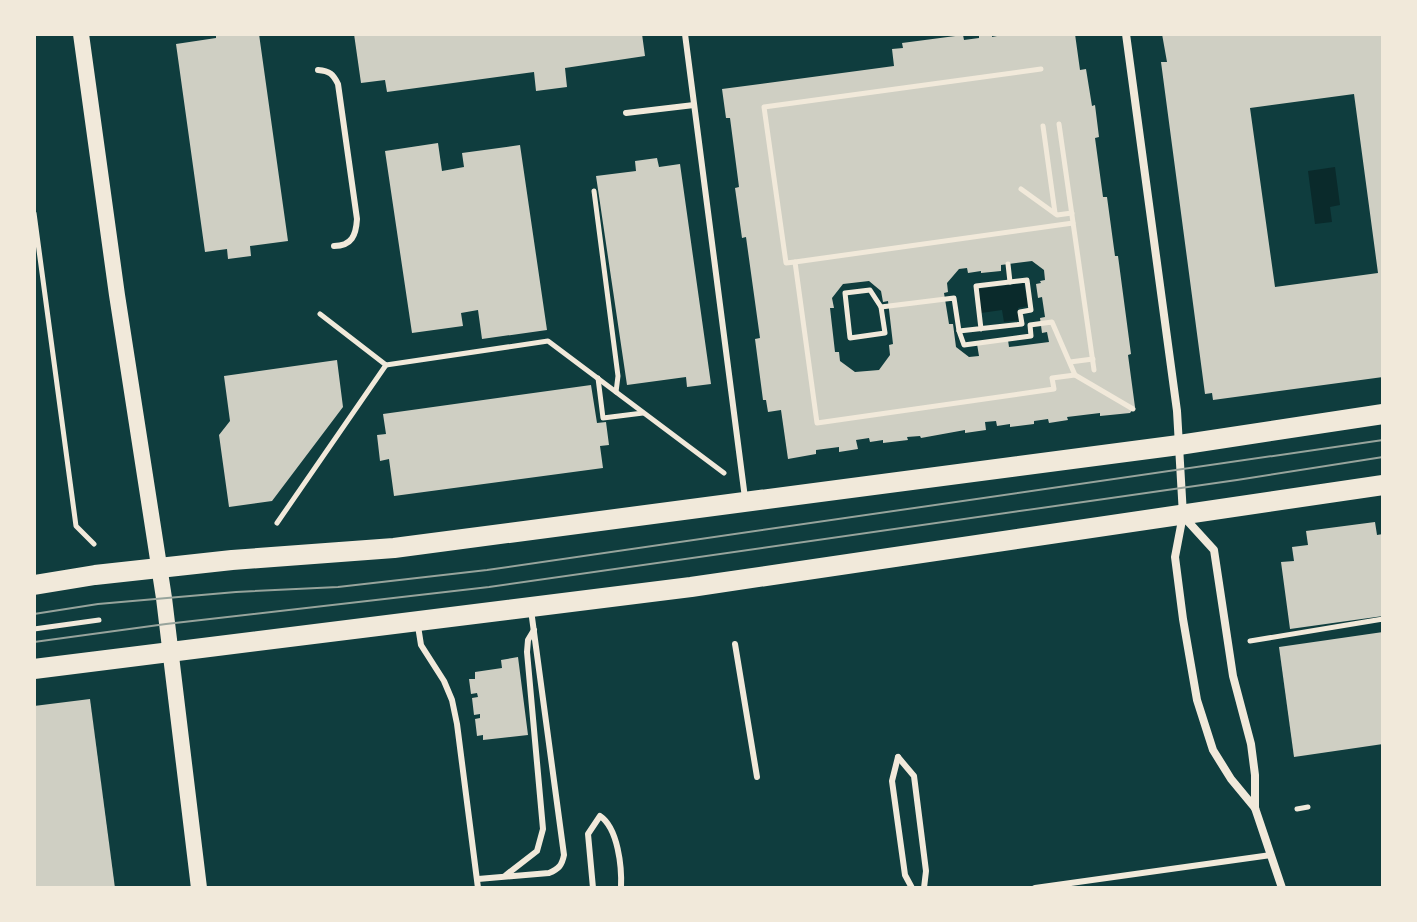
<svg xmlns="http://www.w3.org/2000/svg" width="1417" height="922" font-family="'Archivo Narrow',sans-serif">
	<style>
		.water { fill: #0a2a2b }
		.building { fill: #cfcfc3; fill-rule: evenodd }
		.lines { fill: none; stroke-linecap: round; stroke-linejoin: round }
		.path { stroke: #f1e9da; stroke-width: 5 }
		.service { stroke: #f1e9da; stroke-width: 6 }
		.minor { stroke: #f1e9da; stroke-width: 8 }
		.secondary { stroke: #f1e9da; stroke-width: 16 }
		.primary { stroke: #f1e9da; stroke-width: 20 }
		.tram { stroke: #97a49c; stroke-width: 2 }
	</style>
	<rect width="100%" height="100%" fill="#0f3d3e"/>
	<g class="water">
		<path d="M1335,167L1340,205L1330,207L1332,222L1315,224L1308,171Z"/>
		<path d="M1024,283L1028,306L1018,308L1019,320L1004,322L1002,310L981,313L978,289Z"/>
	</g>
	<g class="building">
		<path d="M216,34H259L288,241L250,246L251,256L228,259L227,249L205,252L176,44L216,38Z"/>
		<path d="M354,34H642L645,56L565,68L567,87L536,91L534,72L387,92L385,80L361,83Z"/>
		<path d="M979,34H992V37L1007,34H1075L1080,70L1086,69L1092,106L1095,105L1099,137L1095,138L1103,197H1107L1115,256H1118L1131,354L1128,355L1135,407L1130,413L1100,416V413L1067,417L1068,420L1049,423L1048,419L1034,421V424L1010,427V424L997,426L996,421L985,422L986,430L965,433V430L921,438L920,436L907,437L908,440L883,443V440L870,442L869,438L856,440L858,449L839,452V447L816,450V454L788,459L781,410L768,412L766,400H763L755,339L760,338L746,237L742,238L735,188L739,187L730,118H726L722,89L894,66L892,49L903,48L902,43L963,35L964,40L979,38ZM1032,261L1044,270L1045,280L1040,281L1041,283L1036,284L1038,298L1042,297L1045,317L1040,318L1042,333L1047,332L1049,342L1009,347L1008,340L977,344L979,356L969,357L956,347L953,324H949L944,293L948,292L947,283L959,269L967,268L968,273L981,271V273L1001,271V265ZM869,281L881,291L883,302L888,301L893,344L889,345L890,355L879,370L855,372L840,361L839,352H835L830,308H834L832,298L843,284Z"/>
		<path d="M1162,34H1383V377L1213,400L1212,393L1205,394L1161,62H1167ZM1354,94L1378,273L1275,287L1250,108Z"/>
		<path d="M438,143L442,171L464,167L462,153L520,145L547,330L482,339L478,310L461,313L463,326L412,333L385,151Z"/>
		<path d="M657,158L659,167L680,164L711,384L687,387L686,377L627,385L596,176L636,171L635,161Z"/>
		<path d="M337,360L343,407L272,501L229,507L219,435L230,421L224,376Z"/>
		<path d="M591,385L597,423L606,422L609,445L600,446L603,468L394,496L389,459L380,461L377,435L386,434L383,414Z"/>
		<path d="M1375,522L1377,535L1383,534V616L1290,629L1281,562L1294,561L1292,547L1308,545L1306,531Z"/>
		<path d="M1383,632V744L1294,757L1279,647Z"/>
		<path d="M518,657L528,735L483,740V735L477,736L475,719L480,718V714L474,715L472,698L478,697L477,693L471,694L469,679H475V672L502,668L501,660Z"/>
		<path d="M90,699L115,888H34V706Z"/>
	</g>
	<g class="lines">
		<g class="path">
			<path d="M1059,124L1094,370"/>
			<path d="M1043,126L1055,213"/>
			<path d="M1021,189L1057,215L1072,213"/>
			<path d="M594,191L618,376L616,392"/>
			<path d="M34,213L76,526L94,544"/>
			<path d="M1073,223L795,262L817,423L1054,389L1052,378L1075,375"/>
			<path d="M795,262L786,263L764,107L1041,69"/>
			<path d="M1008,264L1010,282"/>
			<path d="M870,290L881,307L885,333L850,338L845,293Z"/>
			<path d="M881,307L954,298L959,331L1022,324L1020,312L1031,310L1027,280L976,286L981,329"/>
			<path d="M320,314L386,365L548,341L724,473"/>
			<path d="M959,331L964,345L1031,336L1030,325L1052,322L1075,375L1133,409"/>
			<path d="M1070,362L1093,359"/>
			<path d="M598,378L603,418L643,413"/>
			<path d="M277,523L386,365"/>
			<path d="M34,629L99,620"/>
			<path d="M1250,641L1383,619"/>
			<path d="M1297,809L1308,807"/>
		</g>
		<g class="service">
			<path d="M685,34L745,498"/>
			<path d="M318,70C330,71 333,74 338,84L357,219C356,235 352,246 334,246"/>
			<path d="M626,113L694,105"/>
			<path d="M418,626L421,645L444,681L452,700L457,724L478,888"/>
			<path d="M735,644L757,777"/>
			<path d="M898,757L914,776L926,871L924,888"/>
			<path d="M898,757L892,781L905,875L912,888"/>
			<path d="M506,875L537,851L543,829L527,652L528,640L534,630"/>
			<path d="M478,879L549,873C559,869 562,865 564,855L531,610"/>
			<path d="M593,888L588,834L600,816C618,828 622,867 621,888"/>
			<path d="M1035,888L1271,855"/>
		</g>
		<g class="minor">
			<path d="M1126,34L1177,411L1183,515L1175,557L1183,619L1197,700L1213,750L1231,779L1255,808"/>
			<path d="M1183,516L1214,550L1233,676L1251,744L1255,775V808L1282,888"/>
		</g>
		<path class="secondary" d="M81,34L117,295L164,598L199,888"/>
		<g class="primary">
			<path d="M34,585L95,575L232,560L394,548L1179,445L1383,414"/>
			<path d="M34,669L691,587L1383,485"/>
		</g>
		<g class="tram">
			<path d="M34,614L98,604L236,592L338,587L487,570L1383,440"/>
			<path d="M34,642L166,624L489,587L1237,480L1383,457"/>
		</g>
	</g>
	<rect width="1417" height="922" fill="none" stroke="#f1e9da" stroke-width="72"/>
</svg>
